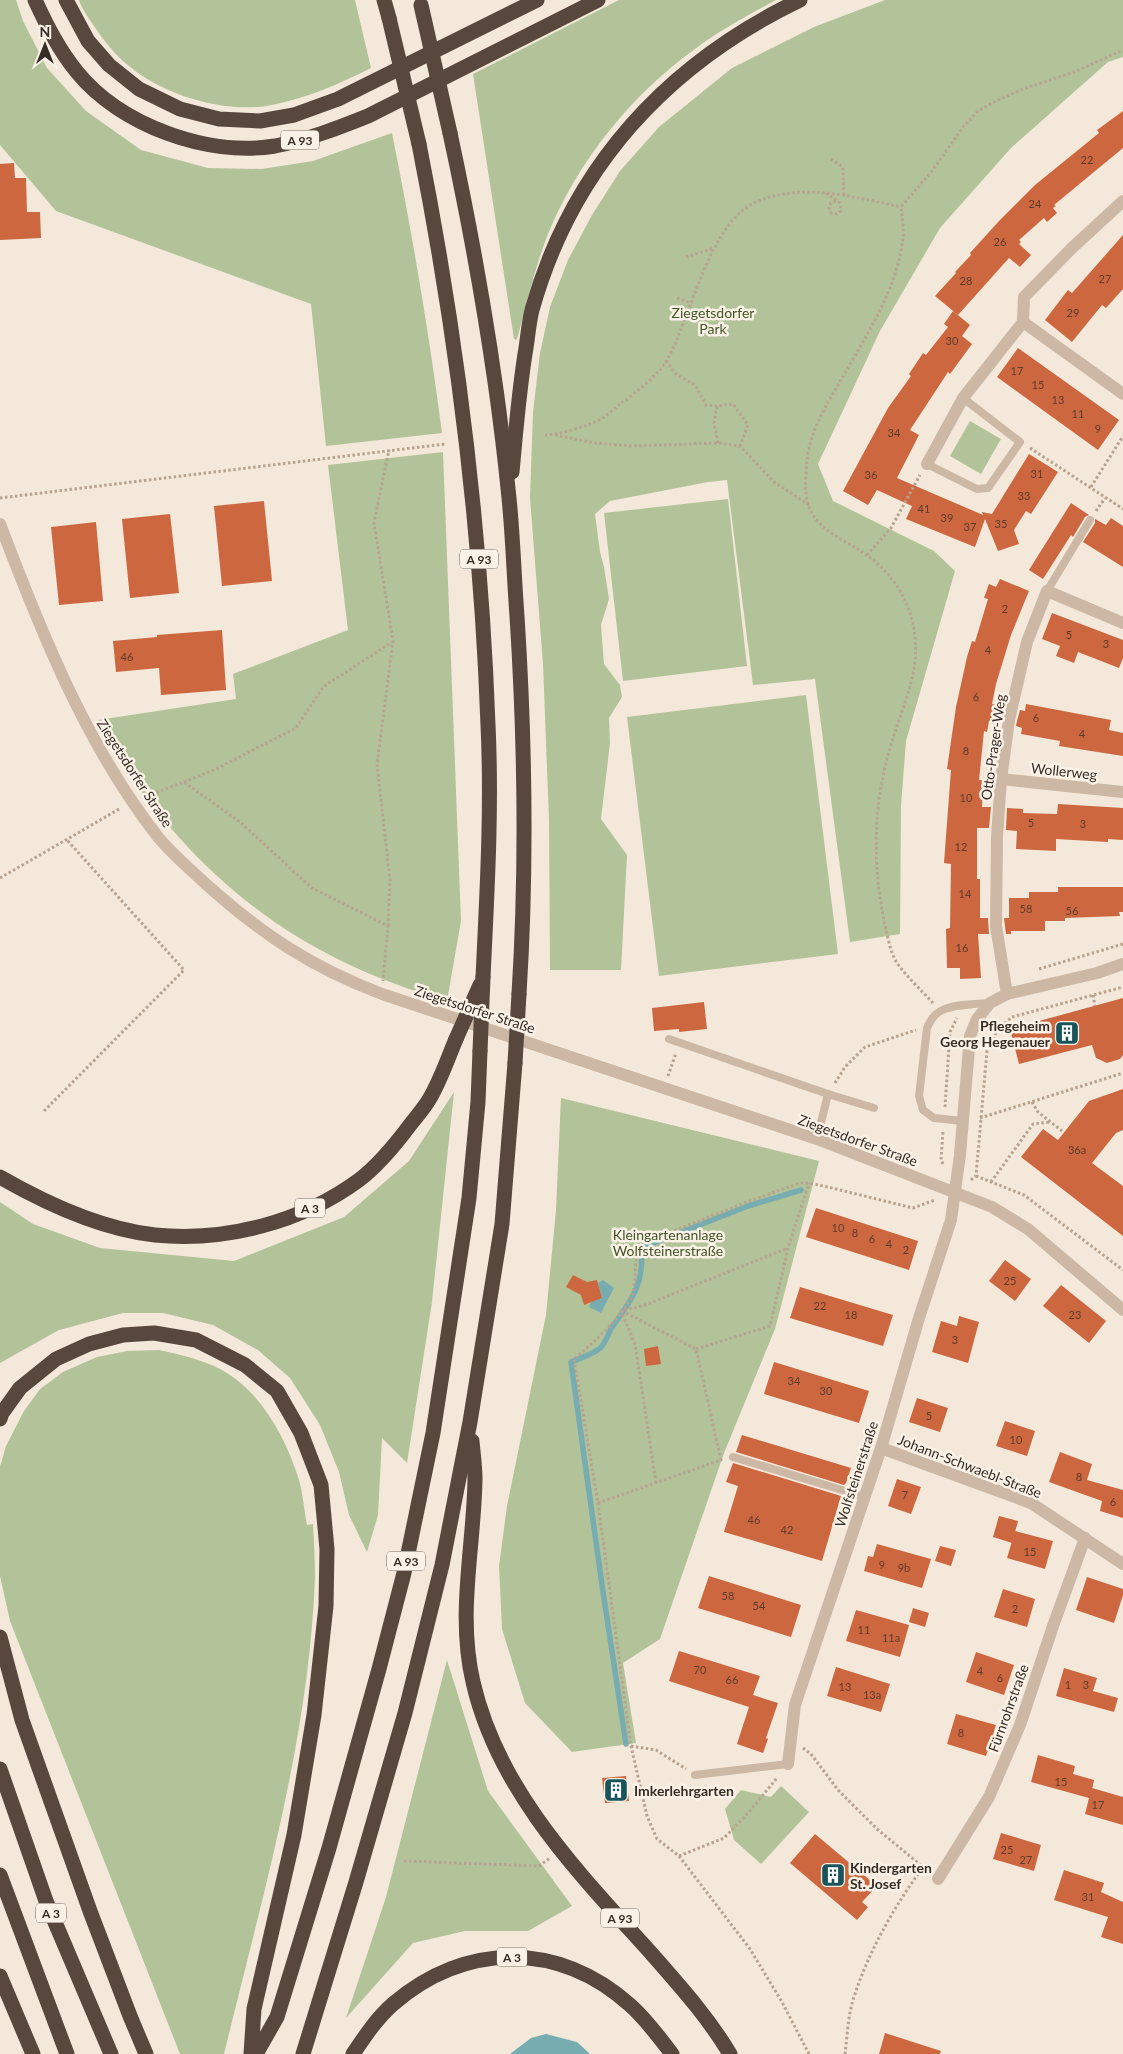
<svg xmlns="http://www.w3.org/2000/svg" width="1123" height="2054" font-family="Lato,sans-serif">
	<style>
		.green { fill: #b3c399 }
		.water { fill: #77adb1 }
		.lines { fill: none; stroke-linecap: round; stroke-linejoin: round }
		.stream { stroke: #77adb1; stroke-width: 5.5 }
		.building { fill: #cc673f }
		.path { stroke: #b7a28f; stroke-width: 3; stroke-dasharray: 2.5 2.5; stroke-linecap: butt }
		.service { stroke: #ccb8a5; stroke-width: 8 }
		.minor { stroke: #ccb8a5; stroke-width: 12 }
		.tertiary { stroke: #ccb8a5; stroke-width: 12 }
		.motorway { stroke: #58473d; stroke-width: 15 }
		.motorway-bridge { stroke: #58473d; stroke-width: 15 }
		.labels { text-anchor: middle; dominant-baseline: central; stroke-width: 5; stroke-linejoin: round; paint-order: stroke }
		.number-label { font-size: 11px; fill: #5c3c2d }
		.shield { fill: #faf2e7; stroke: #726861; stroke-width: 1 }
		.shield-label { font-size: 12px; font-weight: bold; fill: #372d27 }
		.park-label { font-size: 14px; fill: #445729; stroke: #faf2e7 }
		.street-label { font-size: 14px; fill: #372d27; stroke: #faf2e7 }
		.poi-label { font-size: 14px; font-weight: bold; fill: #372d27; stroke: #faf2e7; text-anchor: start }
	</style>
	<rect width="100%" height="100%" fill="#f3e8da"/>
	<g class="green">
		<path d="M0,0H16L23,21L47,68L86,111L141,150L208,168L262,169L313,161L392,133C412,233 429,332 442,433L326,446L311,304L56,211L0,145Z"/>
		<path d="M79,0H355L371,68C339,84 307,98 272,105C226,114 165,96 129,66C115,55 104,41 94,26C89,18 82,10 79,0Z"/>
		<path d="M619,0H776C749,15 720,30 695,49C631,95 578,161 548,234C535,267 527,302 518,336L516,340L514,339L473,74Z"/>
		<path d="M885,0H1123V57L1108,62L1011,148L940,228L880,331L818,464L833,501L934,551L955,571L906,741L901,806L900,934L850,942L815,679L753,685L727,480L708,482L610,501L595,514L600,552L604,567L609,599L601,625L604,664L620,685L622,697L609,718L610,743L601,819L627,855L621,970H550L549,820L543,664L530,498L533,412L540,353L550,307L568,260L592,215L620,171L659,127L732,68L814,27Z"/>
		<path d="M970,421L1001,439L981,474L950,456Z"/>
		<path d="M443,452L461,921L447,1001C326,966 234,908 155,809C132,782 115,750 98,720L236,699L233,674L348,630L328,465Z"/>
		<path d="M728,499L747,666L623,681L604,513Z"/>
		<path d="M806,695L838,954L659,976L627,717Z"/>
		<path d="M454,1092L432,1302L407,1463L382,1438L378,1515L367,1552L349,1515L339,1472L320,1425L290,1378L258,1350L213,1325L163,1313H123L59,1330L0,1363V1202L33,1224L100,1248L234,1261L344,1217L409,1161Z"/>
		<path d="M561,1098L819,1161L775,1329L724,1453L660,1639L623,1663L636,1743L572,1752L525,1703L502,1629L499,1566L507,1506L546,1315L556,1210Z"/>
		<path d="M159,1350C177,1354 196,1358 214,1366C258,1386 285,1435 299,1480C303,1494 304,1510 307,1525L313,1524C314,1542 315,1560 315,1577C309,1740 262,1897 224,2054H180L10,1621L0,1576V1467L6,1446L24,1411L40,1389L63,1372L97,1357L127,1351Z"/>
		<path d="M447,1660L488,1791L572,1906L528,1931H465L413,1943L346,2018L386,1897Z"/>
		<path d="M781,1786L809,1812L761,1864L734,1840L725,1809L741,1790L771,1797Z"/>
	</g>
	<g class="water">
		<path d="M603,1280L614,1288L601,1313L589,1307L591,1302L602,1298L598,1283Z"/>
		<path d="M546,2034L577,2042L590,2054H510L531,2038Z"/>
	</g>
	<g class="lines">
		<path class="stream" d="M626,1744L602,1585L571,1362C580,1358 591,1355 599,1349C606,1344 608,1332 613,1326C632,1299 645,1283 641,1248L748,1206L801,1190"/>
	</g>
	<g class="building">
		<path d="M1123,111V148L1054,205L1056,206L1053,208L1057,213L1047,222L1044,218L1019,240L1021,242L1019,244L1031,255L1020,267L1009,258L958,315L935,296L956,273L955,272L971,255L970,253L999,221L1035,185L1099,133L1097,130Z"/>
		<path d="M14,163L15,178H26L27,212H40L41,238L0,240V164Z"/>
		<path d="M1123,235V289L1106,308L1102,305L1072,342L1045,320L1068,290L1072,293Z"/>
		<path d="M953,311L970,325L962,336L972,344L950,374L948,372L910,430L919,435L897,478L983,515L982,512L992,514L1029,454L1058,472L1031,514L1026,511L1014,530L1019,544L998,551L985,519L975,547L906,519L912,506L877,490L868,505L843,491L888,408L911,376L909,374L923,353L926,355L948,327L944,324Z"/>
		<path d="M1018,348L1119,420L1098,450L997,377Z"/>
		<path d="M264,501L272,581L222,586L214,506Z"/>
		<path d="M1071,503L1089,515L1085,517L1073,537L1071,535L1043,579L1029,570Z"/>
		<path d="M170,514L179,593L130,598L122,519Z"/>
		<path d="M1111,518L1123,526V567L1083,542L1095,523V519L1106,525Z"/>
		<path d="M96,522L103,601L59,605L51,527Z"/>
		<path d="M1000,579L1029,591L1011,635L996,684L992,704L1004,707L1000,723L989,721L987,732L984,731L979,780H983L982,807H991L989,828H977V879H980V918H988L989,934H978L981,978L960,979V968H947L946,929L950,928L951,864L944,863L951,770L947,769L956,707L967,657L972,641L975,642L988,599L984,598L989,584L996,587Z"/>
		<path d="M1052,613L1123,640V658L1119,668L1078,652L1074,663L1056,656L1060,646L1042,639Z"/>
		<path d="M222,630L226,690L161,695L159,668L116,672L113,641L157,637V635Z"/>
		<path d="M1026,704L1111,720L1109,730L1123,733V756L1059,746L1060,741L1021,734L1022,728L1016,726L1017,721L1020,710L1025,711Z"/>
		<path d="M1058,804L1123,808V840L1108,839V842L1056,839V851L1016,849L1017,831L1006,830L1007,808L1023,809V813L1057,814Z"/>
		<path d="M1058,887H1123V912H1119L1120,916L1065,918V921H1045V931H1011V934H1006L1004,918H1009V898H1029V892H1058Z"/>
		<path d="M1123,998V1055L1120,1059L1107,1063L1096,1058L1092,1045L1019,1064L1010,1029Z"/>
		<path d="M704,1002L707,1029L679,1032V1029L654,1031L652,1008Z"/>
		<path d="M1123,1089V1130L1116,1133L1092,1163L1123,1186V1236L1021,1157L1043,1129L1058,1140L1089,1101Z"/>
		<path d="M816,1208L918,1241L909,1270L806,1237Z"/>
		<path d="M1005,1260L1031,1279L1015,1301L989,1281Z"/>
		<path d="M573,1275L587,1282L597,1280L602,1298L584,1305L581,1295L566,1287Z"/>
		<path d="M1061,1285L1106,1321L1089,1343L1043,1306Z"/>
		<path d="M800,1287L893,1315L883,1346L790,1318Z"/>
		<path d="M959,1316L979,1322L968,1363L932,1352L941,1321L957,1326Z"/>
		<path d="M658,1346L661,1364L646,1366L644,1349Z"/>
		<path d="M774,1362L869,1391L859,1423L764,1394Z"/>
		<path d="M917,1398L948,1408L940,1432L909,1422Z"/>
		<path d="M1005,1421L1035,1431L1027,1456L996,1446Z"/>
		<path d="M742,1435L851,1468L846,1483L844,1485L736,1452Z"/>
		<path d="M1060,1452L1092,1464L1087,1480L1123,1490V1518L1100,1511L1102,1501L1049,1482Z"/>
		<path d="M733,1463L841,1496L822,1561L724,1532L738,1486L726,1482Z"/>
		<path d="M897,1479L921,1487L911,1514L888,1506Z"/>
		<path d="M999,1516L1018,1521L1012,1543L993,1537Z"/>
		<path d="M1015,1531L1053,1541L1045,1569L1007,1558Z"/>
		<path d="M877,1544L931,1559L922,1588L864,1571L868,1556L873,1557Z"/>
		<path d="M940,1546L956,1550L951,1566L935,1561Z"/>
		<path d="M709,1576L801,1605L791,1637L698,1608Z"/>
		<path d="M1087,1577L1123,1589V1595L1114,1623L1076,1610Z"/>
		<path d="M1003,1589L1035,1599L1027,1627L994,1617Z"/>
		<path d="M913,1608L929,1613L925,1627L909,1622Z"/>
		<path d="M856,1610L909,1625L900,1657L846,1641Z"/>
		<path d="M679,1651L760,1676L753,1695L778,1703L766,1738L768,1739L763,1753L737,1744L749,1707L669,1681Z"/>
		<path d="M976,1652L1014,1665L1004,1695L966,1682Z"/>
		<path d="M836,1667L890,1684L881,1712L827,1696Z"/>
		<path d="M1064,1668L1097,1678L1093,1691L1118,1698L1114,1712L1056,1696Z"/>
		<path d="M956,1714L996,1725L986,1756L947,1744Z"/>
		<path d="M1038,1755L1075,1766L1073,1774L1094,1780L1091,1795L1092,1788L1123,1797V1825L1085,1814L1089,1798L1031,1782Z"/>
		<path d="M626,1776L629,1801L605,1803L602,1778Z"/>
		<path d="M1001,1833L1041,1845L1034,1871L993,1859Z"/>
		<path d="M815,1834L877,1886L862,1902L868,1907L857,1920L790,1863Z"/>
		<path d="M1064,1870L1104,1883L1101,1892L1123,1902V1944L1101,1937L1108,1917L1054,1900Z"/>
		<path d="M885,2033L941,2051L940,2054H879Z"/>
	</g>
	<g class="lines">
		<g class="path">
			<path d="M831,159L843,167L844,195"/>
			<path d="M826,193L840,203L841,211L837,214L831,213L829,208L831,203L836,201"/>
			<path d="M686,257L714,248"/>
			<path d="M677,298L691,303"/>
			<path d="M666,361L677,375L695,385L706,405L717,406"/>
			<path d="M545,435C557,435 589,426 599,420C607,416 614,409 620,404C635,393 658,376 667,360C691,317 710,221 756,202C802,182 854,197 901,207"/>
			<path d="M555,435L594,443L633,446L718,443L740,446L774,482L809,505"/>
			<path d="M718,443L714,423L717,406L733,404L748,425L740,446"/>
			<path d="M1030,448L1123,509"/>
			<path d="M1091,487L1123,436"/>
			<path d="M0,498L445,444"/>
			<path d="M1096,511L1105,498"/>
			<path d="M867,555L891,528L920,475"/>
			<path d="M184,782L216,769L296,728L323,687L392,642"/>
			<path d="M147,796L184,782L240,822L312,888L388,926L383,981"/>
			<path d="M0,878L121,808"/>
			<path d="M388,926L390,880L377,764L393,641L374,523L389,450"/>
			<path d="M1039,969L1123,944"/>
			<path d="M1093,995L1095,1006"/>
			<path d="M933,1003C921,990 907,977 897,963C890,952 888,937 885,925C872,865 873,804 891,745C901,709 919,676 915,638C912,604 895,576 868,556C848,541 817,531 808,505C804,491 806,474 807,460C810,433 823,410 837,387C863,340 897,292 903,238C904,228 902,217 901,207L932,171L963,127L978,111L1000,99L1023,89L1074,72L1123,50"/>
			<path d="M668,1076L676,1053"/>
			<path d="M835,1083L845,1067L865,1047L916,1030"/>
			<path d="M1032,1102L1038,1112L1062,1131"/>
			<path d="M945,1107L950,1032L957,1018"/>
			<path d="M44,1111L184,970L67,840"/>
			<path d="M980,1118L1123,1073"/>
			<path d="M943,1164L941,1160L943,1131"/>
			<path d="M976,1176L1024,1195L1123,1270"/>
			<path d="M971,1180L976,1176L987,1051L998,1029L1012,1017L1123,987"/>
			<path d="M991,1182L1033,1124L1051,1122"/>
			<path d="M696,1349L770,1326L788,1248L809,1183"/>
			<path d="M656,1483L635,1344L621,1311L645,1305L788,1248"/>
			<path d="M598,1503L721,1460L696,1349L622,1311"/>
			<path d="M631,1746L656,1750L686,1769"/>
			<path d="M803,1748L811,1754L838,1790L877,1829L923,1867"/>
			<path d="M679,1856L724,1838L749,1812L777,1778"/>
			<path d="M404,1861L539,1866L550,1858"/>
			<path d="M809,2054L782,2002L750,1949L679,1856L657,1839L647,1816L631,1746L598,1503L574,1359C589,1347 629,1311 633,1292C636,1277 635,1261 638,1245L747,1202L800,1183H809L828,1187L913,1208L935,1200"/>
			<path d="M845,2054C847,2037 848,2017 853,2000C868,1952 894,1907 923,1867L928,1871"/>
		</g>
		<g class="service">
			<path d="M927,464L977,489L988,488L1020,442L963,398"/>
			<path d="M1047,591L1090,520"/>
			<path d="M669,1039L828,1094L874,1108"/>
			<path d="M963,1121L934,1118L923,1110L919,1096L927,1028C930,1022 933,1015 939,1012C950,1004 977,1004 990,1003"/>
			<path d="M817,1139L828,1094"/>
			<path d="M733,1457L865,1497"/>
			<path d="M695,1775L788,1764"/>
		</g>
		<g class="minor">
			<path d="M1023,322L1123,394"/>
			<path d="M927,464L963,398L1023,322L1024,297L1072,248L1123,201"/>
			<path d="M1001,779L1123,792"/>
			<path d="M1007,994L996,926L997,837L1001,779L1009,720L1027,642L1047,591L1123,623"/>
			<path d="M881,1448L1031,1503L1123,1564"/>
			<path d="M788,1764L795,1705L881,1448L919,1318L951,1220L960,1155L970,1036L977,1019L990,1003L1007,994L1097,973L1123,964"/>
			<path d="M938,1879L989,1797L1020,1725L1053,1626L1085,1538"/>
		</g>
		<path class="tertiary" d="M0,524C41,632 86,745 158,837C172,854 191,870 207,885C263,935 311,967 382,994L817,1139L992,1207L1028,1229L1123,1310"/>
		<g class="motorway">
			<path d="M35,0C47,26 59,50 77,72C120,125 207,157 275,146C307,140 338,128 368,116L598,0"/>
			<path d="M66,0L88,41L109,65L139,89L180,109L219,119L260,121L294,115L338,99L537,0"/>
			<path d="M384,0L389,18"/>
			<path d="M450,133C476,254 497,375 509,498C513,537 514,577 517,616C525,742 527,868 519,994"/>
			<path d="M419,144C457,336 481,529 488,725C492,809 487,893 483,977"/>
			<path d="M512,472C516,430 519,389 526,348C528,335 529,322 532,310C572,167 667,64 800,0"/>
			<path d="M0,1177C47,1204 101,1229 155,1235C226,1242 302,1222 359,1180C379,1165 395,1145 410,1125C417,1116 425,1107 430,1098C441,1079 448,1058 456,1039"/>
			<path d="M0,1419L2,1413L20,1388L56,1359L89,1344L123,1335L154,1333L196,1340L245,1365L277,1391L301,1433L321,1485L327,1549L326,1606L314,1715L294,1835L254,2009L251,2054"/>
			<path d="M472,1441C473,1453 475,1466 475,1479C474,1547 457,1614 473,1682C498,1791 578,1872 651,1953C679,1985 708,2017 730,2054"/>
			<path d="M0,1637L22,1720L90,1911L130,2016L146,2054"/>
			<path d="M0,1769L46,1901L111,2054"/>
			<path d="M0,1875L67,2054"/>
			<path d="M0,1976L33,2054"/>
			<path d="M256,2054L277,2017L329,1848L379,1669L404,1573L433,1433L469,1198L478,1102L480,1051"/>
			<path d="M303,2054L356,1882L405,1713L442,1565L470,1422L502,1224L515,1063"/>
			<path d="M353,2054C365,2036 377,2018 393,2004C465,1942 559,1941 630,2005C646,2019 659,2037 672,2054"/>
		</g>
		<g class="motorway-bridge">
			<path d="M421,5L450,133"/>
			<path d="M389,18L419,144"/>
			<path d="M456,1039L480,985"/>
			<path d="M480,1051L483,977"/>
			<path d="M515,1063L519,994"/>
		</g>
	</g>
	<defs>
		<symbol id="building-square" viewBox="-11 -11 22 22"><rect x="-9" y="-9" width="18" height="18" rx="4" fill="#1a545b" stroke="#faf2e7"/><path d="M-4-6H4V6H1V3H-1V6H-4ZM-2.5-4.3h1.7v1.8h-1.7ZM.8-4.3h1.7v1.8H.8ZM-2.5-1h1.7V.8h-1.7ZM.8-1h1.7V.8H.8Z" fill="#fff"/></symbol>
	</defs>
	<g fill-rule="evenodd">
		<use href="#building-square" x="1053" y="1019" width="28" height="28"/>
		<use href="#building-square" x="602" y="1776" width="28" height="28"/>
		<use href="#building-square" x="819" y="1861" width="28" height="28"/>
	</g>
	<g class="labels">
		<g class="number-label">
			<text x="1087" y="159">22</text>
			<text x="1035" y="203">24</text>
			<text x="1000" y="241">26</text>
			<text x="1105" y="278">27</text>
			<text x="966" y="280">28</text>
			<text x="1073" y="312">29</text>
			<text x="952" y="340">30</text>
			<text x="1017" y="370">17</text>
			<text x="1038" y="384">15</text>
			<text x="1058" y="399">13</text>
			<text x="1078" y="413">11</text>
			<text x="1098" y="428">9</text>
			<text x="894" y="432">34</text>
			<text x="1037" y="473">31</text>
			<text x="871" y="474">36</text>
			<text x="1024" y="495">33</text>
			<text x="924" y="508">41</text>
			<text x="947" y="517">39</text>
			<text x="1001" y="523">35</text>
			<text x="970" y="526">37</text>
			<text x="1005" y="608">2</text>
			<text x="1069" y="634">5</text>
			<text x="1106" y="643">3</text>
			<text x="988" y="649">4</text>
			<text x="127" y="656">46</text>
			<text x="976" y="696">6</text>
			<text x="1036" y="717">6</text>
			<text x="1082" y="733">4</text>
			<text x="966" y="750">8</text>
			<text x="966" y="797">10</text>
			<text x="1031" y="822">5</text>
			<text x="1083" y="823">3</text>
			<text x="961" y="846">12</text>
			<text x="965" y="893">14</text>
			<text x="1026" y="908">58</text>
			<text x="1072" y="910">56</text>
			<text x="962" y="947">16</text>
			<text x="1077" y="1149">36a</text>
			<text x="838" y="1227">10</text>
			<text x="855" y="1232">8</text>
			<text x="872" y="1238">6</text>
			<text x="889" y="1243">4</text>
			<text x="906" y="1249">2</text>
			<text x="1010" y="1280">25</text>
			<text x="820" y="1305">22</text>
			<text x="851" y="1314">18</text>
			<text x="1075" y="1314">23</text>
			<text x="955" y="1339">3</text>
			<text x="794" y="1380">34</text>
			<text x="826" y="1390">30</text>
			<text x="929" y="1415">5</text>
			<text x="1016" y="1439">10</text>
			<text x="1079" y="1476">8</text>
			<text x="905" y="1494">7</text>
			<text x="1113" y="1501">6</text>
			<text x="754" y="1519">46</text>
			<text x="787" y="1529">42</text>
			<text x="1030" y="1551">15</text>
			<text x="882" y="1564">9</text>
			<text x="904" y="1567">9b</text>
			<text x="728" y="1595">58</text>
			<text x="759" y="1605">54</text>
			<text x="1015" y="1608">2</text>
			<text x="864" y="1629">11</text>
			<text x="891" y="1637">11a</text>
			<text x="700" y="1669">70</text>
			<text x="980" y="1670">4</text>
			<text x="1000" y="1677">6</text>
			<text x="732" y="1679">66</text>
			<text x="1068" y="1684">1</text>
			<text x="1086" y="1684">3</text>
			<text x="845" y="1686">13</text>
			<text x="872" y="1694">13a</text>
			<text x="961" y="1732">8</text>
			<text x="1061" y="1781">15</text>
			<text x="1098" y="1804">17</text>
			<text x="1007" y="1849">25</text>
			<text x="1026" y="1859">27</text>
			<text x="1088" y="1896">31</text>
		</g>
		<g class="shield">
			<rect x="281" y="130.5" width="38" height="19" rx="4"/>
			<rect x="460" y="549.5" width="38" height="19" rx="4"/>
			<rect x="295" y="1198.5" width="30" height="19" rx="4"/>
			<rect x="387" y="1551.5" width="38" height="19" rx="4"/>
			<rect x="36" y="1903.5" width="30" height="19" rx="4"/>
			<rect x="601" y="1908.5" width="38" height="19" rx="4"/>
			<rect x="497" y="1947.5" width="30" height="19" rx="4"/>
		</g>
		<g class="shield-label">
			<text x="300" y="140">A 93</text>
			<text x="479" y="559">A 93</text>
			<text x="310" y="1208">A 3</text>
			<text x="406" y="1561">A 93</text>
			<text x="51" y="1913">A 3</text>
			<text x="620" y="1918">A 93</text>
			<text x="512" y="1957">A 3</text>
		</g>
		<g class="park-label">
			<text x="713" y="312">Ziegetsdorfer<tspan x="713" dy="16">Park</tspan></text>
			<text x="668" y="1234">Kleingartenanlage<tspan x="668" dy="16">Wolfsteinerstraße</tspan></text>
		</g>
		<g class="street-label">
			<text transform="translate(993 747) rotate(-82)">Otto-Prager-Weg</text>
			<text transform="translate(1064 771) rotate(6)">Wollerweg</text>
			<text transform="translate(135 773) rotate(57)">Ziegetsdorfer Straße</text>
			<text transform="translate(475 1009) rotate(18)">Ziegetsdorfer Straße</text>
			<text transform="translate(858 1140) rotate(20)">Ziegetsdorfer Straße</text>
			<text transform="translate(970 1466) rotate(21)">Johann-Schwaebl-Straße</text>
			<text transform="translate(856 1474) rotate(-72)">Wolfsteinerstraße</text>
			<text transform="translate(1008 1708) rotate(-70)">Fürnrohrstraße</text>
		</g>
		<g class="poi-label">
			<text x="1050" y="1025" text-anchor="end">Pflegeheim<tspan x="1050" dy="16">Georg Hegenauer</tspan></text>
			<text x="634" y="1790">Imkerlehrgarten</text>
			<text x="850" y="1867">Kindergarten<tspan x="850" dy="16">St. Josef</tspan></text>
		</g>
	</g>
	<g transform="translate(45 45)" stroke="#faf2e7" stroke-width="4" paint-order="stroke">
	<path d="M0-4L9 19L0 12L-9 19Z" fill="#372d27"/>
	<text y="-8" font-size="14" font-weight="bold" text-anchor="middle" fill="#372d27">N</text>
	</g>
</svg>
